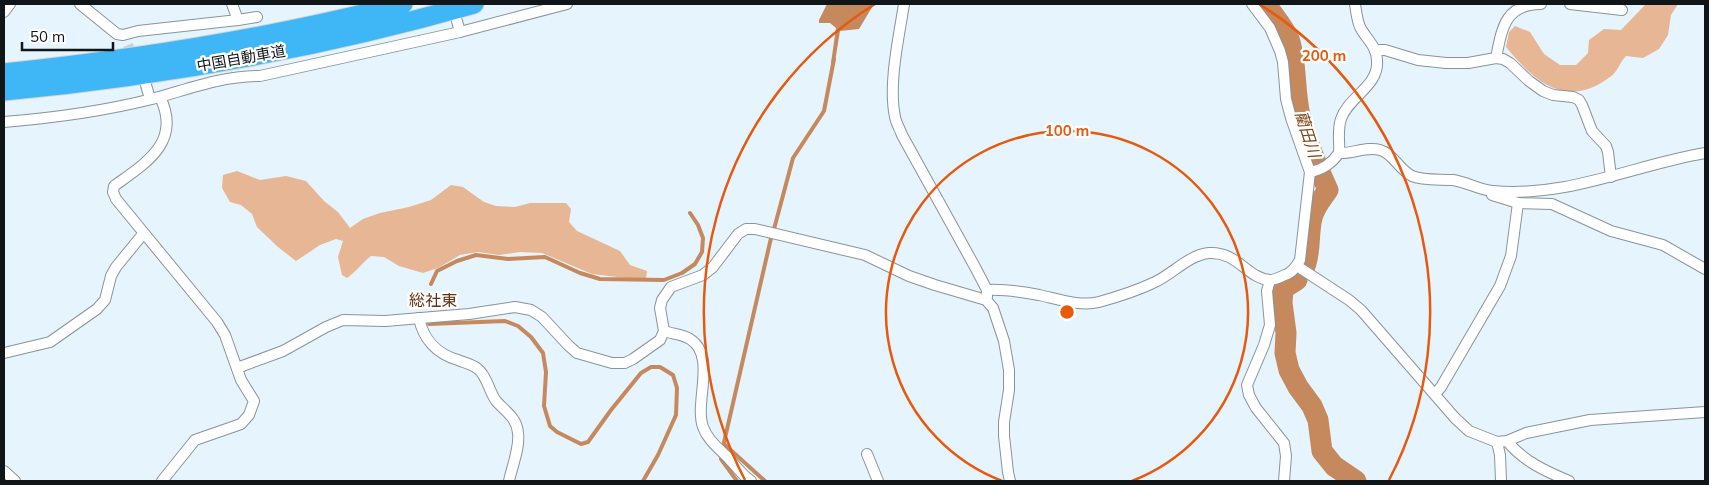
<svg xmlns="http://www.w3.org/2000/svg" width="1709" height="485" font-family="Mulish,'Noto Sans JP',sans-serif">
	<style>
		.green { fill: #e7b694 }
		.water { fill: #c6895d }
		.lines { fill: none; stroke-linecap: round; stroke-linejoin: round }
		.stream { stroke: #c6895d; stroke-width: 4 }
		.river { stroke: #c6895d; stroke-width: 21 }
		.minor-tunnel { stroke: #c6d3db; stroke-width: 10; stroke-dasharray: 10 5; stroke-linecap: butt }
		.minor-casing { stroke: #88949c; stroke-width: 12 }
		.motorway-casing { stroke: #d4d5d5; stroke-width: 21 }
		.minor { stroke: #fff; stroke-width: 10 }
		.motorway { stroke: #3fb7f6; stroke-width: 19 }
		.ring { fill: none; stroke: #e8590c; stroke-width: 2.5 }
		.labels { text-anchor: middle; dominant-baseline: central; stroke-width: 4.5; stroke-linejoin: round; paint-order: stroke }
		.street-label { font-size: 15px; fill: #101518; stroke: #fff }
		.water-label { font-size: 16px; font-style: italic; fill: #7f4512; stroke: #fff }
		.neighbourhood-label { font-size: 16px; fill: #60340e; stroke: #fff }
		.centre { fill: #e8590c; stroke: #fff; stroke-width: 2.5 }
		.ring-label { font-size: 15px; text-anchor: middle; font-weight: bold; fill: #e8590c; stroke: #fff; stroke-width: 4.5; stroke-linejoin: round; paint-order: stroke }
	</style>
	<rect width="100%" height="100%" fill="#e6f4fd"/>
	<g class="green">
		<path d="M1646,4H1678L1671,15L1668,35L1659,49L1643,58L1626,56C1619,63 1618,72 1610,77C1566,110 1535,82 1506,47L1509,32L1515,26L1530,32L1544,54L1560,65H1576L1588,53L1589,40L1604,29L1621,30Z"/>
		<path d="M237,171L260,180L286,176L306,181L324,201L338,212L350,228L363,219L380,213L409,207L431,200L451,185L463,187L484,202L496,206L515,207L530,203H566L571,209L569,222L577,231L620,251L630,265L647,271L646,279L626,278L592,274L542,253L520,252L499,255L478,252L460,255L438,268L423,273L399,266L384,257L371,256C362,263 356,272 347,278L342,275L338,257L343,241L336,239L320,245L296,261L278,247L257,227L252,214L241,205L230,202L222,188L223,175Z"/>
	</g>
	<path class="water" d="M827,4H874L859,29L840,31L835,62L831,63L836,28L830,23H819V20Z"/>
	<g class="lines">
		<g class="stream">
			<path d="M774,229L793,158L824,111L834,59"/>
			<path d="M431,284L437,271L457,261L476,255L508,259L545,257L580,273L600,279L664,280L682,273L695,264L702,252L703,238L698,225L690,213"/>
			<path d="M429,324L505,321L518,326L531,337L543,353L546,372L544,406L550,426L557,432L581,444L588,442L611,410L641,373L651,367H660L673,375L677,388L676,415L658,455L643,481"/>
			<path d="M724,444L765,481"/>
			<path d="M737,481L721,459L722,451L771,238"/>
		</g>
		<g class="river">
			<path d="M1266,4C1273,15 1284,27 1289,39C1297,61 1294,91 1300,115C1306,141 1317,166 1328,190C1322,199 1315,206 1312,218C1308,234 1311,251 1305,266"/>
			<path d="M1297,280L1283,289L1282,303L1286,333L1285,353L1289,370L1298,387L1312,406L1318,420L1322,451L1334,466L1356,481"/>
		</g>
		<path class="minor-tunnel" d="M128,45L135,61"/>
		<defs>
			<g id="minor">
				<path d="M80,4L117,34L123,35L138,31L238,20"/>
				<path d="M232,4L238,20L257,17"/>
				<path d="M904,4C899,37 888,84 895,117C896,123 900,129 902,135L975,267L987,290V297"/>
				<path d="M1570,4L1622,10"/>
				<path d="M4,12L10,4"/>
				<path d="M457,21L460,32"/>
				<path d="M1376,50H1385L1418,60L1446,63H1468L1496,58L1503,59L1510,63L1529,81L1543,91L1553,95L1573,97L1579,100L1582,105L1592,131L1606,146L1608,152L1611,177"/>
				<path d="M1496,58C1502,28 1505,4 1541,4"/>
				<path d="M146,85L150,99"/>
				<path d="M160,97C182,142 146,163 114,186L113,192L116,199L217,322L225,335L241,380L254,401L249,415L241,424L195,440L162,481"/>
				<path d="M4,122C53,118 104,111 152,99C189,89 221,76 260,76L460,32L567,4"/>
				<path d="M1339,153C1352,154 1367,146 1380,150C1393,153 1399,170 1412,176C1423,181 1440,179 1453,180C1467,182 1479,190 1493,191C1567,198 1634,165 1705,153"/>
				<path d="M1310,172C1322,170 1332,163 1339,153C1340,142 1337,130 1341,119C1348,97 1379,86 1377,61C1377,46 1366,39 1360,27C1357,20 1356,11 1355,4"/>
				<path d="M1492,195L1518,203L1552,204L1611,231L1663,245L1705,269"/>
				<path d="M1297,266L1349,300L1361,310L1455,418L1469,431L1497,442L1507,441L1526,433L1590,420L1705,412"/>
				<path d="M1270,280L1267,291L1270,325L1264,345L1247,385L1249,395L1256,408L1284,443L1286,456L1284,481"/>
				<path d="M987,290C1004,289 1023,292 1039,295C1058,299 1080,307 1099,302C1117,297 1136,291 1153,283C1172,275 1188,255 1209,253C1237,251 1248,279 1270,280C1275,280 1280,277 1285,275C1292,273 1296,267 1300,260L1310,172L1291,118L1286,99L1283,62L1280,51L1270,28L1252,4"/>
				<path d="M419,318C423,339 437,354 458,360C465,363 472,364 478,369C488,377 489,393 497,402C506,412 517,418 518,433C520,448 512,466 509,481"/>
				<path d="M664,331C672,334 682,334 690,339C717,356 694,402 703,427C708,441 720,449 729,459C737,467 742,475 751,481"/>
				<path d="M4,353L50,342L97,309L105,300L111,276L116,267L143,234"/>
				<path d="M237,368L283,351L326,327L343,320L385,321L469,314L515,307L531,310L542,317L568,345L577,353L612,363H625L633,359L660,340L664,331L660,308L662,300L671,287L703,275L713,267L738,234L746,229H755L865,255L909,276L935,285L986,300L993,308L1004,341L1009,370V390L1004,422V436L1008,472L1010,481"/>
				<path d="M1435,394L1441,387L1500,286L1511,256L1518,203"/>
				<path d="M1507,441C1523,461 1545,471 1569,481"/>
				<path d="M1497,442L1500,455L1501,481"/>
				<path d="M867,454L878,481"/>
				<path d="M4,471L15,481"/>
			</g>
			<g id="motorway">
				<path d="M4,73C138,59 272,38 403,4"/>
				<path d="M4,91C162,76 320,48 474,4"/>
			</g>
		</defs>
		<use href="#minor" class="minor-casing"/>
		<use href="#motorway" class="motorway-casing"/>
		<use href="#minor" class="minor"/>
		<use href="#motorway" class="motorway"/>
	</g>
	<g class="ring">
		<path d="M1002 481A181 181 0 1 1 1132 481"/>
		<path d="M745 480A363 363 0 0 1 875 4M1259 4A363 363 0 0 1 1389 480"/>
	</g>
	<g class="labels">
		<g class="street-label">
			<text transform="translate(241 58) rotate(-10)">中国自動車道</text>
		</g>
		<g class="water-label">
			<text transform="translate(1308 134) rotate(72)">藺田川</text>
		</g>
		<g class="neighbourhood-label">
			<text x="433" y="300">総社東</text>
		</g>
	</g>
	<circle cx="1067" cy="312" r="8" class="centre"/>
	<g class="ring-label">
		<text x="1324" y="61">200 m</text>
		<text x="1067" y="136">100 m</text>
	</g>
	<rect width="1709" height="485" fill="none" stroke="#101518" stroke-width="10"/>
	<path d="M22 42v8h91v-8" fill="none" stroke="#101518" stroke-width="2.5"/>
	<text x="30" y="42" font-size="15" fill="#101518" stroke="#ffffff" stroke-width="4" paint-order="stroke">50 m</text>
</svg>
